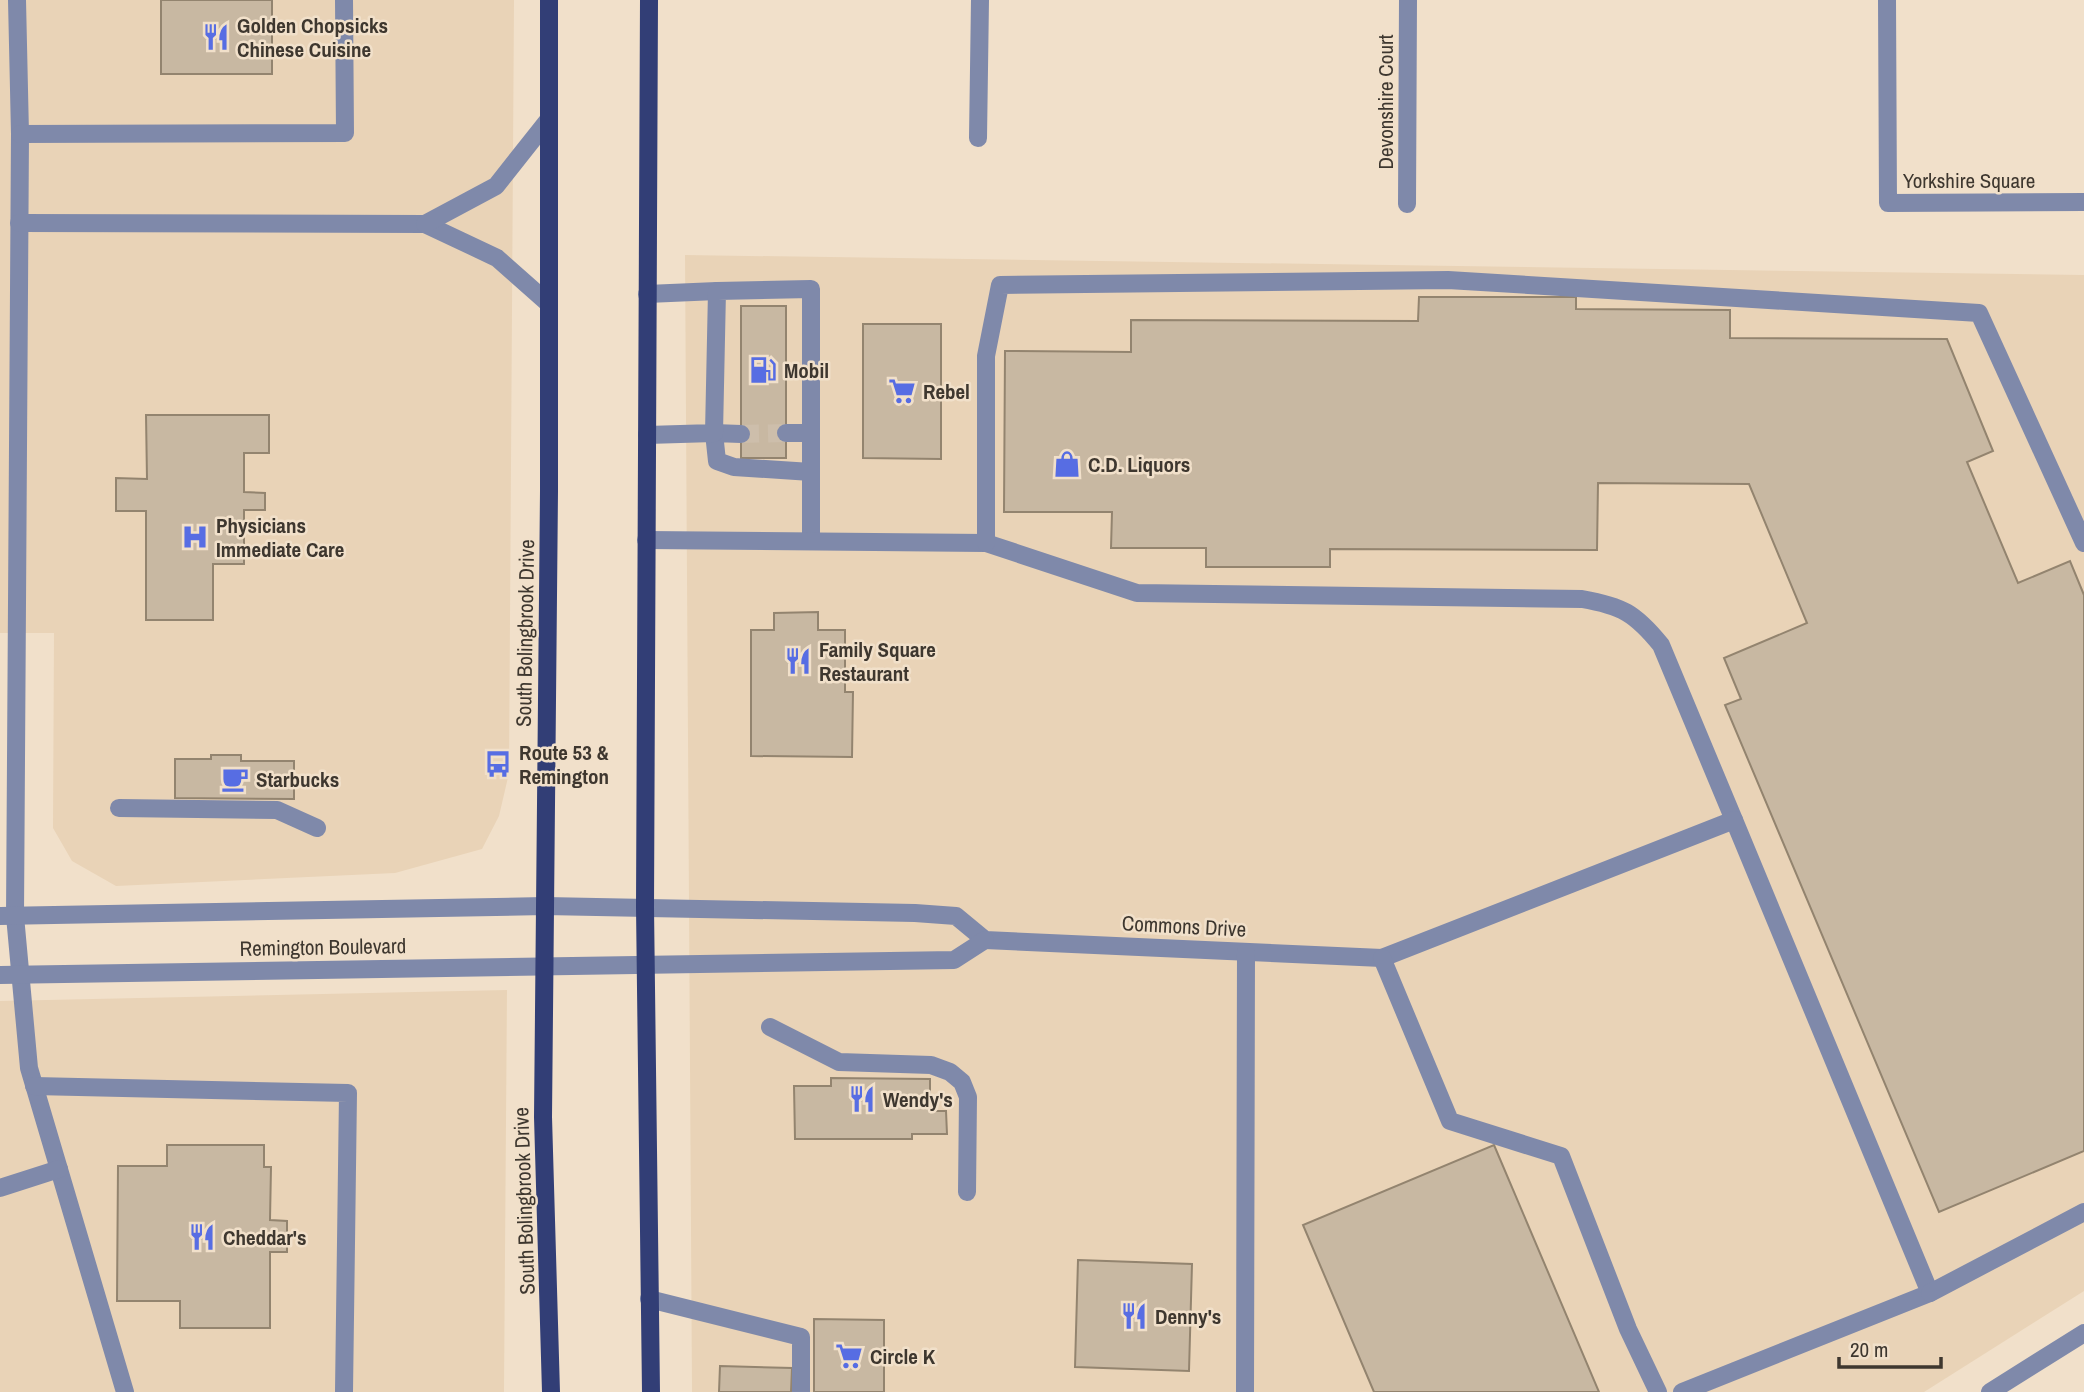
<svg xmlns="http://www.w3.org/2000/svg" width="2084" height="1392" font-family="'Archivo Narrow',sans-serif">
	<style>
		.built { fill: #e9d3b7 }
		.building { fill: #c8b8a2; stroke: #93846f; stroke-width: 2 }
		.lines { fill: none; stroke-linecap: round; stroke-linejoin: round }
		.minor-tunnel { stroke: #cdbeab; stroke-width: 18; stroke-dasharray: 18 9; stroke-linecap: butt }
		.minor { stroke: #7f89aa; stroke-width: 18 }
		.major { stroke: #323e76; stroke-width: 18 }
		.labels { text-anchor: middle; dominant-baseline: central; stroke-width: 5; stroke-linejoin: round; paint-order: stroke }
		.poi-label { font-size: 21px; font-weight: bold; fill: #3e372f; stroke: #f1e0ca; text-anchor: start }
		.street-label { font-size: 21px; fill: #3e372f; stroke: #f1e0ca }
	</style>
	<rect width="100%" height="100%" fill="#f1e0ca"/>
	<g class="built">
		<path d="M0,0H514L509,773L499,816L482,849L395,873L116,886L72,861L53,828L54,633H0Z"/>
		<path d="M685,255L2084,275V1291L1924,1392H692Z"/>
		<path d="M507,990L504,1392H0V1001Z"/>
	</g>
	<g class="building">
		<rect x="161" y="0" width="111" height="74"/>
		<path d="M1419,297H1576V309L1730,310V338L1947,339L1993,451L1967,462L2018,583L2070,561L2084,595V1151L1939,1212L1725,705L1741,699L1724,658L1807,623L1749,484L1598,483L1597,550L1330,549V567H1206V548H1111L1112,512H1004L1005,351L1131,352V320L1418,321Z"/>
		<rect x="741" y="306" width="45" height="152"/>
		<path d="M863,324H941V459L863,458Z"/>
		<path d="M146,415H269V453H244V492L265,493V510H244V564H213V620H146V511H116V478L147,479Z"/>
		<path d="M818,612V630H845V692H853L852,757L751,756V630H774V613Z"/>
		<path d="M211,755H241V761H294V799L175,798V759H211Z"/>
		<path d="M831,1078L930,1079V1111H946L947,1134H912V1139H795L794,1086H831Z"/>
		<path d="M167,1145H264V1167H271L270,1220L287,1221V1252H270V1328H180V1301H117L118,1166H167Z"/>
		<path d="M1494,1145L1599,1392H1374L1303,1225Z"/>
		<path d="M1078,1260L1192,1264L1189,1371L1075,1367Z"/>
		<path d="M814,1319L884,1320V1392H814Z"/>
		<path d="M720,1366L792,1368L791,1392H719Z"/>
	</g>
	<g class="lines">
		<path class="minor-tunnel" d="M741,434L786,433"/>
		<g class="minor">
			<path d="M17,0L20,134L15,916L29,1068L125,1392"/>
			<path d="M1887,0L1888,203L2084,202"/>
			<path d="M20,134L345,133L344,0"/>
			<path d="M978,138L980,0"/>
			<path d="M1407,204L1408,0"/>
			<path d="M19,223L425,224L497,258L549,304"/>
			<path d="M425,224L496,186L549,119"/>
			<path d="M647,294L717,291"/>
			<path d="M786,433H811"/>
			<path d="M741,434L714,433L717,461L734,467L811,472"/>
			<path d="M647,435L714,433L717,291L811,289V541"/>
			<path d="M646,540L986,543L1137,593L1582,599C1622,606 1635,613 1661,645L1734,820"/>
			<path d="M986,543V356L1000,285L1448,280L1979,313L2084,543"/>
			<path d="M119,808L277,810L317,828"/>
			<path d="M0,916L545,906L915,913L956,916L985,940L1382,958L1734,820L1930,1293L1682,1392"/>
			<path d="M1382,958L1450,1121L1561,1156L1628,1329L1658,1392"/>
			<path d="M0,975L954,960L985,940"/>
			<path d="M770,1027L839,1062L931,1065L950,1072L962,1082L968,1097L967,1192"/>
			<path d="M34,1086L348,1093L344,1392"/>
			<path d="M0,1188L59,1169"/>
			<path d="M1930,1293L2084,1212"/>
			<path d="M649,1299L801,1337V1392"/>
			<path d="M1245,1392L1246,952"/>
			<path d="M1990,1392L2084,1333"/>
		</g>
		<g class="major">
			<path d="M549,0V491L543,1117L551,1392"/>
			<path d="M649,0L645,907L651,1392"/>
		</g>
	</g>
	<defs>
		<symbol id="restaurant-bare" viewBox="-9 -9 18 18"><path d="M-5-6h1v4h1v-4h1v4h1v-4h1v5L-1.5 .5V6h-2V.5L-5-1ZM5-6V6H3V1.5H1.5Q1.5-4 5-6Z" fill="#576de3" stroke="#f1e0ca" stroke-width="2.5" paint-order="stroke"/></symbol>
		<symbol id="fuel-bare" viewBox="-9 -9 18 18"><path d="M-5.5-6h7V0h2V4h1.3V-2.5L3-4.5l.8-.8L6-3V5H2.5V1h-1V6h-7ZM-4.2-4.7v3.2H.2V-4.7Z" fill="#576de3" stroke="#f1e0ca" stroke-width="2.5" paint-order="stroke"/></symbol>
		<symbol id="supermarket-bare" viewBox="-9 -9 18 18"><path d="M-6-5.5h2.5l.6 2H6L4.5 2H-2.5L-4.4-4H-6ZM-1.5 3.2a1.3 1.3 0 1 0 .1 0ZM3 3.2a1.3 1.3 0 1 0 .1 0Z" fill="#576de3" stroke="#f1e0ca" stroke-width="2.5" paint-order="stroke"/></symbol>
		<symbol id="shop-bare" viewBox="-9 -9 18 18"><path d="M-5-2.5h2.3a2.7 3.5 0 0 1 5.4 0H5L5.5 6h-11ZM-1.5-2.5h3a1.5 2.3 0 0 0-3 0Z" fill="#576de3" stroke="#f1e0ca" stroke-width="2.5" paint-order="stroke"/></symbol>
		<symbol id="hospital-bare" viewBox="-9 -9 18 18"><path d="M-5-5h3v3.5h4V-5h3V5h-3V1.5h-4V5h-3Z" fill="#576de3" stroke="#f1e0ca" stroke-width="2.5" paint-order="stroke"/></symbol>
		<symbol id="bus-bare" viewBox="-9 -9 18 18"><path d="M-5-6H5V4H4V6H2V4H-2V6H-4V4H-5ZM-3.5-4V0h7V-4ZM-3.5 1.2v1.5H-2V1.2ZM2 1.2v1.5H3.5V1.2Z" fill="#576de3" stroke="#f1e0ca" stroke-width="2.5" paint-order="stroke"/></symbol>
		<symbol id="cafe-bare" viewBox="-9 -9 18 18"><path d="M-5.5-4.5H6V0H3Q3 3.5 0 3.5H-2.5Q-5.5 3.5-5.5 0ZM3-3.2v2h1.7v-2ZM-6 4.5H4V6H-6Z" fill="#576de3" stroke="#f1e0ca" stroke-width="2.5" paint-order="stroke"/></symbol>
	</defs>
	<g fill-rule="evenodd">
		<use href="#restaurant-bare" x="197" y="18" width="38" height="38"/>
		<use href="#fuel-bare" x="744" y="351" width="38" height="38"/>
		<use href="#supermarket-bare" x="883" y="372" width="38" height="38"/>
		<use href="#shop-bare" x="1048" y="445" width="38" height="38"/>
		<use href="#hospital-bare" x="176" y="518" width="38" height="38"/>
		<use href="#restaurant-bare" x="779" y="642" width="38" height="38"/>
		<use href="#bus-bare" x="479" y="745" width="38" height="38"/>
		<use href="#cafe-bare" x="216" y="760" width="38" height="38"/>
		<use href="#restaurant-bare" x="843" y="1080" width="38" height="38"/>
		<use href="#restaurant-bare" x="183" y="1218" width="38" height="38"/>
		<use href="#restaurant-bare" x="1115" y="1297" width="38" height="38"/>
		<use href="#supermarket-bare" x="830" y="1337" width="38" height="38"/>
	</g>
	<g class="labels">
		<g class="poi-label">
			<text x="237" y="25">Golden Chopsicks<tspan x="237" dy="24">Chinese Cuisine</tspan></text>
			<text x="784" y="370">Mobil</text>
			<text x="923" y="391">Rebel</text>
			<text x="1088" y="464">C.D. Liquors</text>
			<text x="216" y="525">Physicians<tspan x="216" dy="24">Immediate Care</tspan></text>
			<text x="819" y="649">Family Square<tspan x="819" dy="24">Restaurant</tspan></text>
			<text x="519" y="752">Route 53 &amp;<tspan x="519" dy="24">Remington</tspan></text>
			<text x="256" y="779">Starbucks</text>
			<text x="883" y="1099">Wendy's</text>
			<text x="223" y="1237">Cheddar's</text>
			<text x="1155" y="1316">Denny's</text>
			<text x="870" y="1356">Circle K</text>
		</g>
		<g class="street-label">
			<text transform="translate(1385 102) rotate(-90)">Devonshire Court</text>
			<text x="1969" y="180">Yorkshire Square</text>
			<text transform="translate(525 633) rotate(-89)">South Bolingbrook Drive</text>
			<text transform="translate(1184 926) rotate(3)">Commons Drive</text>
			<text transform="translate(323 947) rotate(-1)">Remington Boulevard</text>
			<text transform="translate(524 1201) rotate(-92)">South Bolingbrook Drive</text>
		</g>
	</g>
	<path d="M1839 1357v10h102v-10" fill="none" stroke="#3e372f" stroke-width="3.5"/>
	<text x="1850" y="1357" font-size="21" fill="#3e372f" stroke="#f1e0ca" stroke-width="5" paint-order="stroke">20 m</text>
</svg>
